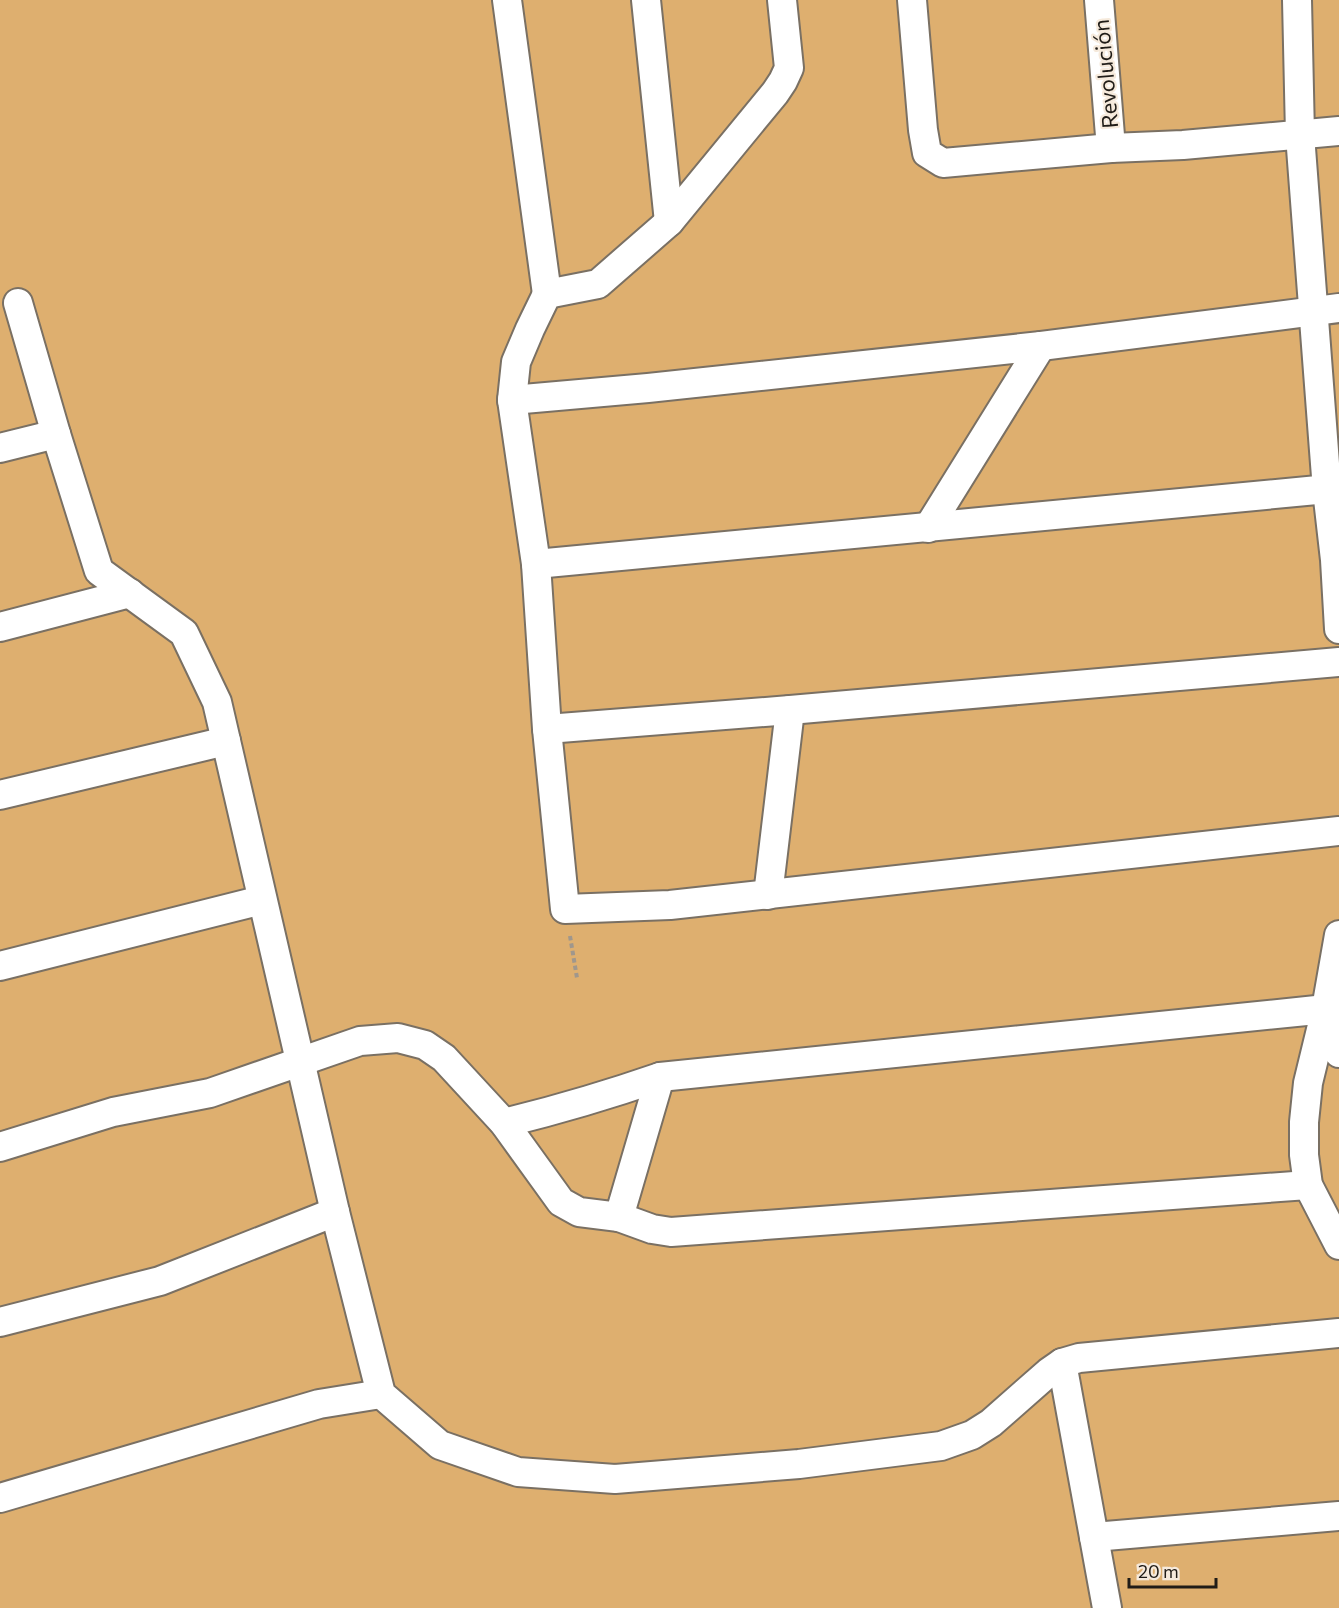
<svg xmlns="http://www.w3.org/2000/svg" width="1339" height="1608" font-family="Commissioner,sans-serif">
	<style>
		.green { fill: #deaf6f }
		.lines { fill: none; stroke-linecap: round; stroke-linejoin: round }
		.street-casing { stroke: #7a7063; stroke-width: 32 }
		.path { stroke: #a0978c; stroke-width: 4; stroke-dasharray: 4.5 3; stroke-linecap: butt }
		.street { stroke: #fff; stroke-width: 28 }
		.labels { text-anchor: middle; dominant-baseline: central; stroke-width: 4.5; stroke-linejoin: round; paint-order: stroke }
		.street-label { font-size: 22px; fill: #201c17; stroke: #f6eadc }
	</style>
	<rect width="100%" height="100%" fill="#f6eadc"/>
	<rect class="green" x="0" y="0" width="1339" height="1608"/>
	<g class="lines">
		<defs>
			<g id="street">
				<path d="M507,0L547,294"/>
				<path d="M646,0L669,222"/>
				<path d="M782,0L789,68L783,81L775,93L669,222L598,284L547,294L530,329L516,362L512,400L536,564L547,729L565,909L670,905L1339,831"/>
				<path d="M912,0L923,130L927,153L943,163L1111,148L1183,145L1339,131"/>
				<path d="M1099,0L1111,148"/>
				<path d="M1297,0L1300,135L1327,490L1335,560L1339,629"/>
				<path d="M18,303L56,434L99,571L184,633L217,702L335,1212L381,1394L440,1445L518,1472L615,1479L799,1464L941,1446L972,1435L991,1423L1049,1372L1062,1363L1079,1358L1339,1333"/>
				<path d="M512,400L648,388L1041,346L1339,308"/>
				<path d="M0,448L56,434"/>
				<path d="M928,528L1041,346"/>
				<path d="M536,564L1339,488"/>
				<path d="M0,627L130,593"/>
				<path d="M547,729L790,710L1339,662"/>
				<path d="M0,795L226,741"/>
				<path d="M768,895L790,710"/>
				<path d="M1339,935L1326,1009L1308,1083L1304,1122V1155L1308,1185L1339,1245"/>
				<path d="M0,966L262,900"/>
				<path d="M1326,1011L1339,1053"/>
				<path d="M504,1123C557,1110 608,1095 660,1077L1326,1009"/>
				<path d="M0,1147L113,1112L210,1093L360,1041L398,1038L425,1045L444,1058L504,1123L561,1202L579,1212L619,1217L660,1077"/>
				<path d="M619,1217L652,1229L671,1232L1308,1185"/>
				<path d="M0,1322L160,1281L335,1212"/>
				<path d="M1062,1363L1107,1608"/>
				<path d="M0,1498L319,1404L381,1394"/>
				<path d="M1094,1537L1339,1516"/>
			</g>
		</defs>
		<use href="#street" class="street-casing"/>
		<path class="path" d="M570,936L577,978"/>
		<use href="#street" class="street"/>
	</g>
	<g class="labels">
		<g class="street-label">
			<text transform="translate(1105 74) rotate(-95)">Revolución</text>
		</g>
	</g>
	<path d="M1129 1578v9h87v-9" fill="none" stroke="#201c17" stroke-width="3"/>
	<text x="1138" y="1578" font-size="18" fill="#201c17" stroke="#f6eadc" stroke-width="4.5" paint-order="stroke">20 m</text>
</svg>
